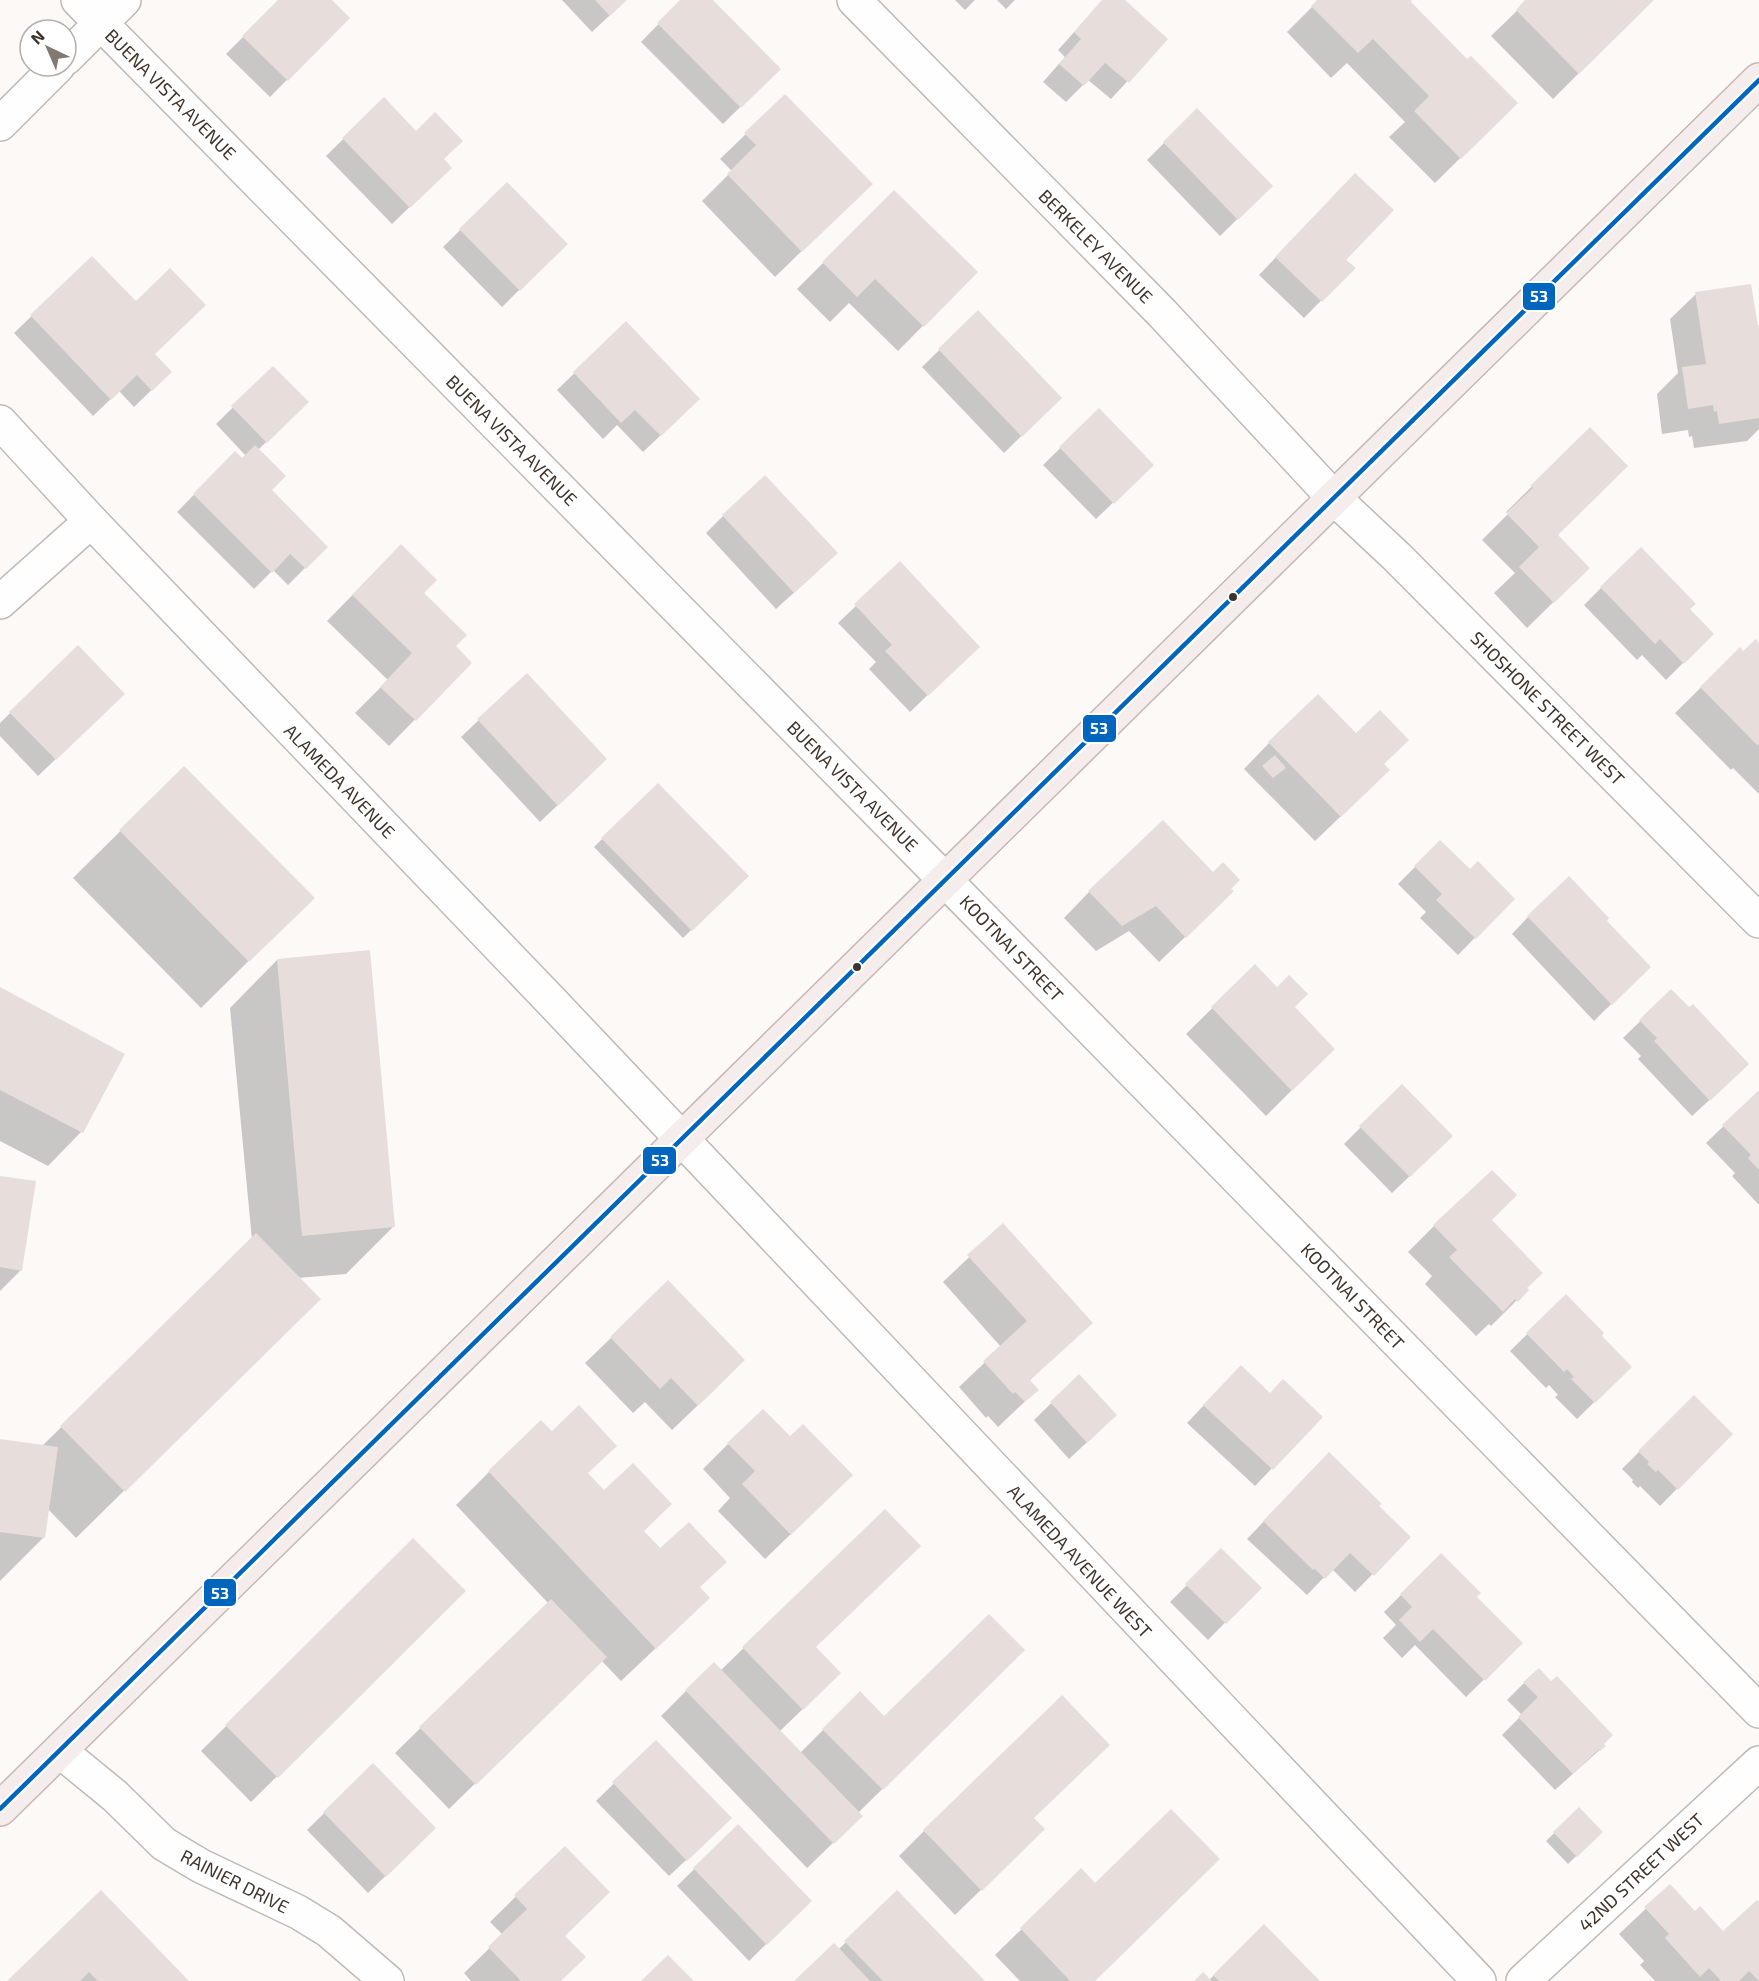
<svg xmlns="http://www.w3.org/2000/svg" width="1759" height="1981" font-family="'Exo 2',sans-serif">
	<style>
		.shadow { fill: #0003 }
		.building { fill: #e7dedc }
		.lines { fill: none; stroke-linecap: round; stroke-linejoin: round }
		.minor-casing { stroke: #c0bab5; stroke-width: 36 }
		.major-casing { stroke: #c7b8b3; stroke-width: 36 }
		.minor { stroke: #fffefe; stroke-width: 33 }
		.major { stroke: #f5edeb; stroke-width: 33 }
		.bus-1-casing { stroke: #fff; stroke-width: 9 }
		.bus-1 { stroke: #0065bd; stroke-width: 4.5 }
		.bus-dot { fill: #3f342b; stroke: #fff; stroke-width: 2 }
		.labels { text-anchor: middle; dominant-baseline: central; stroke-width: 5; stroke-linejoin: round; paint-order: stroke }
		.street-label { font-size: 18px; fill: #3f342b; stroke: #fff }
		.line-badge { stroke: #fff; stroke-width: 2 }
		.badge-label { font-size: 16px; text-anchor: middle; font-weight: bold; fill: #fff }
	</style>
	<rect width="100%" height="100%" fill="#fcf9f7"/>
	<g class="shadow">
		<path d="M280,0H329L348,18L270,97L226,54Z"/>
		<path d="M562,0H626L592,32Z"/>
		<path d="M682,0H710L779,69L723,124L641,42Z"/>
		<path d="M955,0H975L965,10Z"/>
		<path d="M997,0H1015L1006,9Z"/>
		<path d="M1103,0H1122L1166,39L1111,99L1088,80L1066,102L1043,82L1065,57L1058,50Z"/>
		<path d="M1319,0H1410L1409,2L1467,62L1516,103L1435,183L1389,137L1405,122L1347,63L1331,78L1287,32Z"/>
		<path d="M1528,0H1652L1553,99L1491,36Z"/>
		<path d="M384,99L450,168L392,224L326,156Z"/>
		<path d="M1197,110L1271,186L1220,236L1147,160Z"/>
		<path d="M746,134L845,209L775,277L702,201L732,171L720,159Z"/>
		<path d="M507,184L566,244L502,307L443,247Z"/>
		<path d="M894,192L976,272L898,351L849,303L830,322L797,289Z"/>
		<path d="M1338,192L1344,260L1353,268L1304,318L1259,275Z"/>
		<path d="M92,258L153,354L170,372L134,407L119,391L93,416L14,333Z"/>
		<path d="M1696,294L1756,328L1759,327V429L1747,441L1694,448L1692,436L1689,437L1688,430L1662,434L1657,394L1678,373L1670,319Z"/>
		<path d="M978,312L1060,398L1004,453L922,367Z"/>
		<path d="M626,323L681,416L643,452L617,425L603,439L557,390Z"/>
		<path d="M273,368L307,402L258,450L270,490L326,547L288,585L273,570L254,589L177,512L235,453L242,460L246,456L216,424Z"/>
		<path d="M1099,410L1152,465L1096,519L1043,465Z"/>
		<path d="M1590,429L1556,535L1588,568L1527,628L1494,593L1515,573L1482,540L1508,514L1506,512Z"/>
		<path d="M723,516L819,570L776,609L706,533Z"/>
		<path d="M900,564L961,663L910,712L869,669L876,662L838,623Z"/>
		<path d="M375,572L422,593L453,646L470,663L389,746L355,713L388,680L327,621Z"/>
		<path d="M1601,588L1688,609L1712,634L1666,680L1642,655L1637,660L1584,605Z"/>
		<path d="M1759,645V794L1733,768L1731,770L1675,713L1740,649L1743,653Z"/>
		<path d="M78,647L106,711L38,776L0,736V723Z"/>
		<path d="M526,675L588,776L540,822L461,737Z"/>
		<path d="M1356,735L1382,764L1362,796L1315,841L1244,769L1269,743Z"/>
		<path d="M184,768L265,945L201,1008L73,878Z"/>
		<path d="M658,785L746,876L683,938L594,847Z"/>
		<path d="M1440,842L1470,871L1513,899L1458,955L1420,918L1426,912L1398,884Z"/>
		<path d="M1229,889L1206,917L1159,962L1129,931L1096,951L1064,918L1089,892Z"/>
		<path d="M1528,917L1605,921L1649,967L1594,1021L1512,934Z"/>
		<path d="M277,960L394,1226L346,1274L298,1278L271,1346L76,1538L48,1509L44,1537L0,1581V1441L42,1446L252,1240L230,1008Z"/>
		<path d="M1255,966L1333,1049L1266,1116L1186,1034Z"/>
		<path d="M0,989L123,1054L81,1132L48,1166L0,1141Z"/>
		<path d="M1671,991L1730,1081L1692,1116L1638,1059L1641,1056L1623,1038Z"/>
		<path d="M1402,1086L1434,1153L1392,1193L1344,1144Z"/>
		<path d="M1759,1092V1205L1732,1176L1735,1173L1706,1143Z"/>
		<path d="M0,1177L21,1270L0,1291Z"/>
		<path d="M1449,1211L1490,1220L1527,1290L1491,1326L1489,1324L1476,1336L1425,1284L1432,1276L1408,1252Z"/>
		<path d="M1003,1225L1091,1323L1029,1381L1037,1390L998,1427L988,1416L986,1418L959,1387L1001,1347L943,1282Z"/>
		<path d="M1566,1296L1600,1336L1630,1367L1577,1419L1555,1397L1558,1395L1549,1385L1546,1388L1510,1351Z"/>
		<path d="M611,1338L718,1386L672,1430L645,1402L633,1413L585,1363Z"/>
		<path d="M1079,1376L1098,1432L1069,1459L1034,1420Z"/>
		<path d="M1224,1384L1321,1417L1255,1486L1187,1423Z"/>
		<path d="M1694,1397L1731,1434L1660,1506L1640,1486L1638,1488L1632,1482L1633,1480L1622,1469Z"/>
		<path d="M728,1444L825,1501L765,1559L718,1511L730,1498L703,1469Z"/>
		<path d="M1312,1471L1377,1507L1409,1537L1355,1592L1332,1569L1307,1595L1247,1539Z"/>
		<path d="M489,1472L587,1474L699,1588L674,1631L621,1681L601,1660L449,1809L395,1753L548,1603L456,1505Z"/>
		<path d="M885,1511L814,1648L813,1699L779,1732L800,1753L860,1693L884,1718L1023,1650L858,1813L835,1841L807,1868L661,1716L686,1691L720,1671Z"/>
		<path d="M413,1540L464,1591L251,1802L201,1751Z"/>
		<path d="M1221,1551L1259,1588L1208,1640L1170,1602Z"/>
		<path d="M1441,1555L1475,1597L1521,1643L1466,1697L1415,1645L1402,1658L1383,1638L1396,1625L1384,1612Z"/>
		<path d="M1524,1683L1604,1746L1555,1790L1502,1735L1522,1715L1507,1700Z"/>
		<path d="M656,1742L713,1835L669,1876L596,1801Z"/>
		<path d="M373,1765L417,1845L368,1893L307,1830Z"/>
		<path d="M1579,1809L1601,1832L1568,1864L1546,1841Z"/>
		<path d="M1032,1818L1017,1855L955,1915L899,1856L924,1831Z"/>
		<path d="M738,1826L793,1918L749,1961L677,1886Z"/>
		<path d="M565,1848L564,1936L559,1981H471L464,1973L503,1935L490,1922Z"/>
		<path d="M1081,1871L1093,1981H1020L995,1955Z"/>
		<path d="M1670,1886L1695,1913L1723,1933L1759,1904V1981H1655L1640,1965L1644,1961L1619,1934Z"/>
		<path d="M101,1892L187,1981H9Z"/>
		<path d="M897,1892L983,1981H797L838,1950Z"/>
		<path d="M1264,1926L1318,1981H1196L1209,1980Z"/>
	</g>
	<g class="building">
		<path d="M278,0H332L350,18L288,81L242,36Z"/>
		<path d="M595,0H627L610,16Z"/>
		<path d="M680,0H713L781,69L741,108L657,23Z"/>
		<path d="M1102,0H1125L1168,39L1129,83L1105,63L1084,86L1059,64L1081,39L1074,32Z"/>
		<path d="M1317,0H1412L1411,2L1467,59L1471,56L1518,103L1461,159L1414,111L1429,96L1373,39L1358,53L1311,6Z"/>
		<path d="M1525,0H1654L1579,74L1516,10Z"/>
		<path d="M785,94L873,184L802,252L727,174L756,145L744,133Z"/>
		<path d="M384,97L416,131L435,112L463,141L444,159L452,168L410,208L342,138Z"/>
		<path d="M1197,108L1273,186L1238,220L1163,142Z"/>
		<path d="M1355,173L1394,210L1346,260L1356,268L1322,302L1275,257Z"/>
		<path d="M507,182L568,244L520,291L459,229Z"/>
		<path d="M894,190L978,272L924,327L875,279L857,297L822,262Z"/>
		<path d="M92,256L136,301L170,268L206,305L155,354L172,372L152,391L137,375L111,400L30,315Z"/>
		<path d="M1751,284L1758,326L1759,325V418L1719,424L1717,411L1714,412L1713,405L1688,409L1682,367L1706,364L1695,292Z"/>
		<path d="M978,310L1062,398L1022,437L938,349Z"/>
		<path d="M626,321L700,399L661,436L635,410L621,423L573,372Z"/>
		<path d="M273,366L309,402L267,443L231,406Z"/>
		<path d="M1099,408L1154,465L1114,504L1059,447Z"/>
		<path d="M1590,427L1628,466L1558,535L1590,568L1554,603L1519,567L1539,547L1506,513L1533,488L1530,486Z"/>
		<path d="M255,445L286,476L272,490L328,547L306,569L290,554L272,573L193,494L235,451L242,458Z"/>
		<path d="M765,475L838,553L794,593L722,515Z"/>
		<path d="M401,544L437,580L424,593L467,635L456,646L472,663L416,721L380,687L412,653L352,595Z"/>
		<path d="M1641,547L1696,604L1690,609L1714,634L1684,664L1660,639L1655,644L1600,587Z"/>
		<path d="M900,561L980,647L928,696L885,651L892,645L854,604Z"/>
		<path d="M1756,639L1759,643V744L1757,745L1700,687L1740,647L1743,651Z"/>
		<path d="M78,645L125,694L56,760L9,712Z"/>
		<path d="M527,673L607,759L558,806L477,719Z"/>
		<path d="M1318,694L1356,733L1380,710L1409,740L1384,764L1390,770L1341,817L1268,742Z"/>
		<path d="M1275,755L1286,768L1273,778L1262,766Z"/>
		<path d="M184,766L315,898L249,962L119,830Z"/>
		<path d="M658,783L749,876L692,931L601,838Z"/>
		<path d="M1163,820L1213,872L1223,862L1240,880L1231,889L1234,891L1186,938L1156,906L1122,926L1088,891Z"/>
		<path d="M1440,840L1470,869L1478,861L1515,899L1476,939L1436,900L1442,894L1414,866Z"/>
		<path d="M1569,876L1609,918L1607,921L1651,967L1612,1005L1527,916Z"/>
		<path d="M370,950L395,1227L302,1236L277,959Z"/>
		<path d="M1255,964L1277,987L1289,975L1308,994L1295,1007L1335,1049L1292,1091L1211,1007Z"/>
		<path d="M0,987L125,1054L83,1133L0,1090Z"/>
		<path d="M1671,989L1689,1007L1693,1004L1749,1064L1710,1101L1654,1041L1657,1038L1639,1020Z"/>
		<path d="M1402,1084L1453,1136L1410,1177L1359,1126Z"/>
		<path d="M1759,1090V1170L1748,1158L1751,1155L1722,1125Z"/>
		<path d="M1492,1170L1517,1195L1492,1220L1543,1273L1527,1288L1529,1290L1518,1302L1515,1299L1503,1312L1449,1257L1457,1250L1433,1225Z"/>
		<path d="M0,1176L36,1181L22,1271L0,1267Z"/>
		<path d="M1003,1223L1093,1323L1030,1380L1039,1390L1025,1402L1015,1392L1013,1394L983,1361L1027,1321L967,1255Z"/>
		<path d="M256,1233L321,1299L125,1492L60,1426Z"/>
		<path d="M668,1280L745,1360L698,1406L671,1378L660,1389L610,1337Z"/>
		<path d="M1566,1294L1604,1333L1602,1336L1632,1367L1595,1403L1571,1379L1574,1377L1567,1369L1564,1372L1526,1333Z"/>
		<path d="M1241,1365L1270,1393L1283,1379L1323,1417L1273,1470L1203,1405Z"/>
		<path d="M1079,1374L1117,1415L1087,1443L1050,1402Z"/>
		<path d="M1694,1395L1733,1434L1678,1490L1658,1470L1656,1472L1647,1464L1649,1462L1638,1451Z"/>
		<path d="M579,1405L617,1446L588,1473L604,1490L633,1463L672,1504L644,1531L660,1548L689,1522L727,1562L700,1587L710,1598L656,1649L488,1471L541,1420L552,1431Z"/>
		<path d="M763,1409L790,1436L803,1424L853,1475L791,1535L742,1484L755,1471L727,1443Z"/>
		<path d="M0,1439L58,1447L45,1538L0,1532Z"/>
		<path d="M1329,1452L1382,1504L1379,1506L1411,1537L1374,1576L1350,1553L1325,1579L1315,1569L1313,1570L1263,1521Z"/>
		<path d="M885,1509L921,1546L816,1647L841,1673L803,1710L742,1647Z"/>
		<path d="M413,1538L466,1591L278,1778L225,1725Z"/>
		<path d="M1221,1548L1262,1588L1226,1624L1185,1584Z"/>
		<path d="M1441,1553L1481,1593L1477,1597L1523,1643L1485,1681L1433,1629L1420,1642L1399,1620L1412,1607L1400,1594Z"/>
		<path d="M551,1599L607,1657L476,1785L419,1727Z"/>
		<path d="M989,1614L1025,1650L883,1790L822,1729L860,1691L884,1716Z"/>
		<path d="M714,1662L863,1816L834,1844L685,1690Z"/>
		<path d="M1539,1668L1551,1681L1557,1676L1613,1735L1604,1744L1606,1746L1600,1751L1599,1749L1573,1774L1518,1717L1538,1697L1523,1682Z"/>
		<path d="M1062,1695L1110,1745L1034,1818L1045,1829L982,1891L923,1830Z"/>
		<path d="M656,1740L732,1818L687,1861L612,1782Z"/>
		<path d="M373,1763L436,1828L386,1877L323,1812Z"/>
		<path d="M1579,1807L1603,1832L1577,1857L1553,1832Z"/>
		<path d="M1171,1809L1220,1859L1095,1981H1070L1020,1928L1081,1868L1095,1883Z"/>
		<path d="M738,1824L812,1901L767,1945L693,1868Z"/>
		<path d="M565,1846L610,1892L565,1936L586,1957L561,1981H521L488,1947L527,1909L514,1895Z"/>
		<path d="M1670,1884L1695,1911L1700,1906L1723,1931L1757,1900L1759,1902V1981L1749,1971L1739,1981H1721L1709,1968L1700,1977L1665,1938L1669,1934L1644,1907Z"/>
		<path d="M101,1890L189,1981H98L89,1972L80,1981H7Z"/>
		<path d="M897,1890L985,1981H883L844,1941Z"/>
		<path d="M1264,1924L1320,1981H1219L1213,1975Z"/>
		<path d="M834,1943L870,1981H794Z"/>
		<path d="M668,1955L694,1981H641Z"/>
		<path d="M1203,1972L1212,1981H1194Z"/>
	</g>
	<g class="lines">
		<defs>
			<g id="minor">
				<path d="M78,0L946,881L1759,1711"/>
				<path d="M854,0L1162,313L1334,498L1397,557L1759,921"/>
				<path d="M66,58L124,0"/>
				<path d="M0,124L58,66"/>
				<path d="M0,422L91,521L554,1004L1479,1981"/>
				<path d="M0,602L91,521"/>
				<path d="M60,1751L115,1796L164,1844L201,1866L298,1912L329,1931L387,1981"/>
				<path d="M1523,1981L1759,1763"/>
			</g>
			<path id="major" d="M0,1809L1759,80"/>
		</defs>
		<use href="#minor" class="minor-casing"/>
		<use href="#major" class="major-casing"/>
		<use href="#minor" class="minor"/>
		<use href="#major" class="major"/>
		<defs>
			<path id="bus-1" d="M0,1809L1759,80"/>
		</defs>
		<use href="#bus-1" class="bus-1-casing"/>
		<use href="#bus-1" class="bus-1"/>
	</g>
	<g class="bus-dot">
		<circle cx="1233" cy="597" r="5"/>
		<circle cx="857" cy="967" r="5"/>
	</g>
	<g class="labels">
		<g class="street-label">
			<text transform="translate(171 94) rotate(45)">BUENA VISTA AVENUE</text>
			<text transform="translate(1096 246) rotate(45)">BERKELEY AVENUE</text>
			<text transform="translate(512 440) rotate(45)">BUENA VISTA AVENUE</text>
			<text transform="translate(1548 708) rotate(45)">SHOSHONE STREET WEST</text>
			<text transform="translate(340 781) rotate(46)">ALAMEDA AVENUE</text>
			<text transform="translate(853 786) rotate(45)">BUENA VISTA AVENUE</text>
			<text transform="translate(1012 948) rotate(46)">KOOTNAI STREET</text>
			<text transform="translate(1353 1296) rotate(46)">KOOTNAI STREET</text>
			<text transform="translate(1080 1561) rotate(47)">ALAMEDA AVENUE WEST</text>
			<text transform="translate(1641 1872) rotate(-43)">42ND STREET WEST</text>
			<text transform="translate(235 1881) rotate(27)">RAINIER DRIVE</text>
		</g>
	</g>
	<g class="line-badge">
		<rect x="1522" y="282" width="34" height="29" rx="6" fill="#0065bd"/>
		<rect x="1082" y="714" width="35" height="29" rx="6" fill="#0065bd"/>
		<rect x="642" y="1146" width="35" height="29" rx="6" fill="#0065bd"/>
		<rect x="203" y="1578" width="34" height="29" rx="6" fill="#0065bd"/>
	</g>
	<g class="badge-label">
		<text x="1539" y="302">53</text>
		<text x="1099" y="734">53</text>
		<text x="660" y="1166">53</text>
		<text x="220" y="1599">53</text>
	</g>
	<g transform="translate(48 48) rotate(316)"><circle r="28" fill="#ffffff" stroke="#b2aeaa" stroke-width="1.5"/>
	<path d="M0-4.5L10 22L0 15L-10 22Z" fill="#817972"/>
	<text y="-9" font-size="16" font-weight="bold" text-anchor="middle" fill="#3f342b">N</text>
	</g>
</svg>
